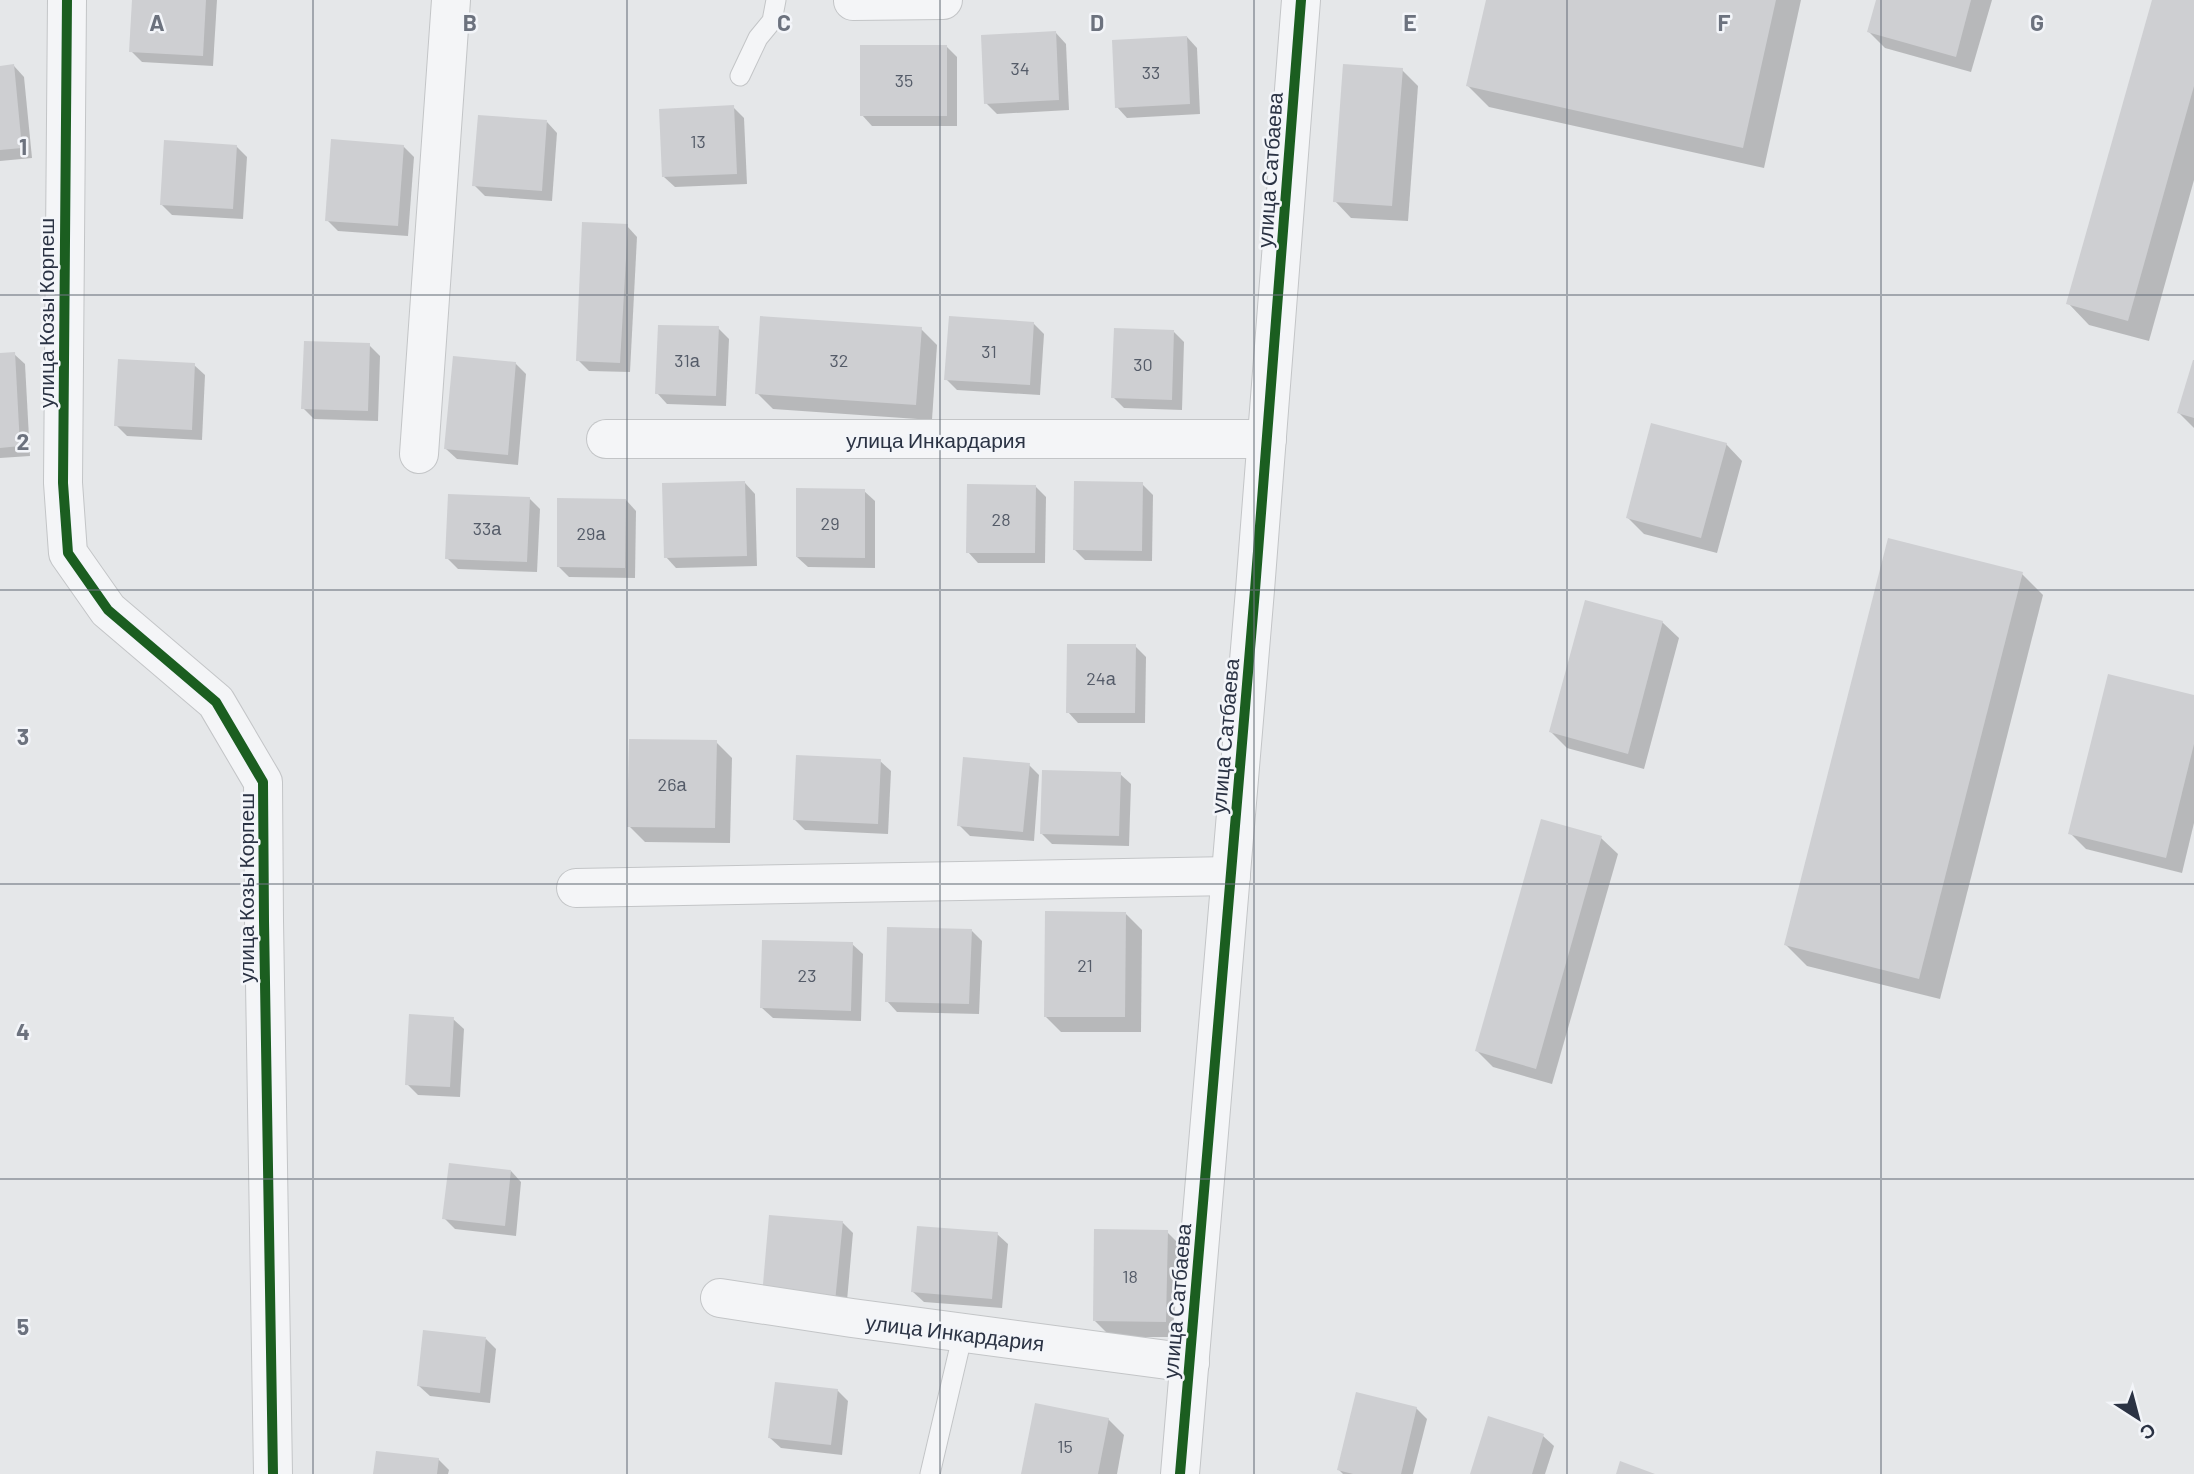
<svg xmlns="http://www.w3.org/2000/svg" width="2194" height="1474" font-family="Barlow,sans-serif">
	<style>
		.shadow { fill: #0003 }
		.building { fill: #cecfd2 }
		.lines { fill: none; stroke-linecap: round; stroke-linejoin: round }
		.lane-casing { stroke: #c3c5c7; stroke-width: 21 }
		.street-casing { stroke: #c3c5c7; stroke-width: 40 }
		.lane { stroke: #f4f5f7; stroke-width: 19 }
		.street { stroke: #f4f5f7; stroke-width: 38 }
		.cycleway-casing { stroke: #f3f5f9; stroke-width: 15 }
		.cycleway { stroke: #1b5e20; stroke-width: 10 }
		.grid { fill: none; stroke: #6c727e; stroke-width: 2; stroke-opacity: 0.55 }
		.labels { text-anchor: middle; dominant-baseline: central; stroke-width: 5; stroke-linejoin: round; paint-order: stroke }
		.number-label { font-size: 18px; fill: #545b68 }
		.street-label { font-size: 21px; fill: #2b3344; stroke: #f3f5f9 }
		.grid-label { font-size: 23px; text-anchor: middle; font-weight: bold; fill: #6c727e; stroke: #f3f5f9; stroke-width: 5; stroke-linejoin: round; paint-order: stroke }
	</style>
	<rect width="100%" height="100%" fill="#e5e7e9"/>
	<g class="shadow">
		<path d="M134,0H217L213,66L142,62L131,51Z"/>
		<path d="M1487,0H1801L1764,168L1489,107L1468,86Z"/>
		<path d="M1878,0H1992L1971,72L1885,48L1869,32Z"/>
		<path d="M2154,0H2194V180L2149,341L2089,325L2068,303Z"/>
		<path d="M1056,33L1066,44L1069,110L997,114L986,103Z"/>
		<path d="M1187,37L1197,48L1200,114L1127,118L1117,107Z"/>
		<path d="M947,47L957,57V126H872L862,115Z"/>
		<path d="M14,66L24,77L32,158L0,161V67Z"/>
		<path d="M1402,70L1418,86L1408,221L1351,218L1335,201Z"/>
		<path d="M733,107L744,118L747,184L675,187L664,177Z"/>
		<path d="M547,122L557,133L552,201L485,196L474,185Z"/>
		<path d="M236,146L247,157L243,219L172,215L161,204Z"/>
		<path d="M403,146L414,157L408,236L338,231L327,220Z"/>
		<path d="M627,226L637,237L630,372L589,371L578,360Z"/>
		<path d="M1033,323L1044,334L1040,395L957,390L946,379Z"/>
		<path d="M718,328L729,339L726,406L667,404L657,393Z"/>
		<path d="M921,329L937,345L932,420L773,409L757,393Z"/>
		<path d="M1174,332L1184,342L1182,410L1124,408L1113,397Z"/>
		<path d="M369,345L380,356L378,421L314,419L303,408Z"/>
		<path d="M14,354L25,364L30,456L0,458V355Z"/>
		<path d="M515,363L526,374L518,465L457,459L446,449Z"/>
		<path d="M2194,364V428L2179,413Z"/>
		<path d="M194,365L205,375L202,440L127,436L116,425Z"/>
		<path d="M1726,444L1742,461L1717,553L1644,534L1628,518Z"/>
		<path d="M745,483L755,494L757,566L676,568L666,557Z"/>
		<path d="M1142,484L1153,495L1152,561L1085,560L1075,550Z"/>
		<path d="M1035,486L1046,497L1045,563H978L968,552Z"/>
		<path d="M864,491L875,501V568L808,567L797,557Z"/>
		<path d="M529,498L540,509L537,572L458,569L447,558Z"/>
		<path d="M626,500L636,511L635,578L569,577L558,566Z"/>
		<path d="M2022,574L2043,595L1940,999L1807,966L1786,945Z"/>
		<path d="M1662,622L1679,638L1644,769L1567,748L1551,732Z"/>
		<path d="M1135,646L1146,657L1145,723H1078L1068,712Z"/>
		<path d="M2194,697V823L2182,873L2086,849L2070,833Z"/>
		<path d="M716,742L732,758L730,843L645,842L629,826Z"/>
		<path d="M880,761L891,771L888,834L805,830L794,819Z"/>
		<path d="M1029,765L1039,775L1034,841L970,836L959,825Z"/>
		<path d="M1120,774L1131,784L1129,846L1052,844L1041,833Z"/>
		<path d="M1601,838L1618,854L1552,1084L1493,1067L1477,1051Z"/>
		<path d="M1126,914L1142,930L1141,1032H1061L1045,1016Z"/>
		<path d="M971,930L982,941L979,1014L897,1012L887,1001Z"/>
		<path d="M852,944L863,954L861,1021L773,1018L762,1008Z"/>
		<path d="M453,1019L464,1029L460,1097L418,1095L407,1084Z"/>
		<path d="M511,1171L521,1182L516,1236L455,1229L444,1218Z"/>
		<path d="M842,1222L853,1233L846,1312L764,1295Z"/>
		<path d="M1167,1232L1183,1248L1182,1337H1111L1095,1321Z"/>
		<path d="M997,1234L1008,1244L1002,1308L924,1302L913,1292Z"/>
		<path d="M486,1339L496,1349L490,1403L430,1396L419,1386Z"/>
		<path d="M837,1390L848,1401L842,1455L781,1448L770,1438Z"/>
		<path d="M1416,1408L1427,1419L1413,1474H1343L1339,1470Z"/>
		<path d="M1108,1419L1124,1435L1117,1474H1023Z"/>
		<path d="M1543,1436L1554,1446L1545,1474H1471Z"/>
		<path d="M438,1459L449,1470L448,1474H375Z"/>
	</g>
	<g class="building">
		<path d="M132,0H206L203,56L129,52Z"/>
		<path d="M1486,0H1776L1743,148L1466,86Z"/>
		<path d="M1876,0H1971L1956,57L1867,32Z"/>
		<path d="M2152,0H2194V86L2128,321L2066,304Z"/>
		<path d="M1056,31L1059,100L984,104L981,35Z"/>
		<path d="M1187,36L1190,104L1115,108L1112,40Z"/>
		<rect x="860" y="45" width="87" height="71"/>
		<path d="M14,64L22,148L0,150V66Z"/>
		<path d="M1343,64L1403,68L1392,206L1333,202Z"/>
		<path d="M734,105L737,174L662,177L659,109Z"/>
		<path d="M478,115L547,120L542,191L472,186Z"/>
		<path d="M331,139L404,145L398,226L325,221Z"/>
		<path d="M164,140L237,145L233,209L160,205Z"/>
		<path d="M582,222L628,224L620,363L576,361Z"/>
		<path d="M760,316L922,327L916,405L755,394Z"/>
		<path d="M949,316L1034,322L1030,385L944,380Z"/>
		<path d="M658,325L719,326L716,396L655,394Z"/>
		<path d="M1114,328L1174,330L1172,400L1111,398Z"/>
		<path d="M304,341L370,343L368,411L301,409Z"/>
		<path d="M15,352L20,446L0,448V353Z"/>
		<path d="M453,356L516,362L508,455L444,449Z"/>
		<path d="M118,359L195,363L192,430L114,426Z"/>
		<path d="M2193,360H2194V418L2177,413Z"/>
		<path d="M1651,423L1727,443L1701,538L1626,518Z"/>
		<path d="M745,481L747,556L664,558L662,483Z"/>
		<path d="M1074,481L1143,482L1142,551L1073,550Z"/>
		<path d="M967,484L1036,485L1035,553H966Z"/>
		<path d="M796,488L865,489V558L796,557Z"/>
		<path d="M448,494L530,497L527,562L445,559Z"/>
		<path d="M557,498L626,499L625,568L557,567Z"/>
		<path d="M1888,538L2023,572L1919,979L1784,945Z"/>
		<path d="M1585,600L1663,621L1628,754L1549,732Z"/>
		<path d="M1067,644H1136L1135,713H1066Z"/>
		<path d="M2108,674L2194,695V744L2166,858L2068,834Z"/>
		<path d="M629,739L717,740L715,828L627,827Z"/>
		<path d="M796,755L881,759L878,824L793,820Z"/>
		<path d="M963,757L1030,763L1023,832L957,826Z"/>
		<path d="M1042,770L1121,772L1119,836L1040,834Z"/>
		<path d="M1541,819L1602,836L1536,1069L1475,1051Z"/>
		<path d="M1045,911L1126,912L1125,1017H1044Z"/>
		<path d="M887,927L972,929L969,1004L885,1002Z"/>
		<path d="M762,940L853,942L851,1011L760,1008Z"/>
		<path d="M409,1014L454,1017L450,1087L405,1085Z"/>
		<path d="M449,1163L511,1170L505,1226L442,1219Z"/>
		<path d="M769,1215L843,1221L835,1302L762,1296Z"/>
		<path d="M917,1226L998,1232L992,1299L911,1292Z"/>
		<path d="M1094,1229L1168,1230L1166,1322L1093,1321Z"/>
		<path d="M423,1330L486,1337L480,1393L417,1386Z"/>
		<path d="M775,1382L838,1389L831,1445L768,1438Z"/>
		<path d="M1356,1392L1417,1407L1401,1474H1353L1337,1470Z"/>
		<path d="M1035,1403L1109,1418L1098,1474H1021Z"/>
		<path d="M1488,1416L1544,1434L1532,1474H1470Z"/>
		<path d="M376,1451L439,1458L437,1474H373Z"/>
		<path d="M1620,1461L1655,1474H1616Z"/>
	</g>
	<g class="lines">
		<defs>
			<g id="lane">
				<path d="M740,76L758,38L772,21L776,0"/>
				<path d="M930,1474L963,1333"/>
			</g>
			<g id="street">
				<path d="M67,0L63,483L68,553L108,610L216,702L263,782L264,921L273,1474"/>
				<path d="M853,1L943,0"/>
				<path d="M606,439H1267"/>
				<path d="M419,454L451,0"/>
				<path d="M576,888L1231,876"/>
				<path d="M720,1298L852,1318L1190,1363"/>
				<path d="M1180,1474L1255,590L1301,0"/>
			</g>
		</defs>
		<use href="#lane" class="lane-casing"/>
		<use href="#street" class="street-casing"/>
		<use href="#lane" class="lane"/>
		<use href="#street" class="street"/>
		<defs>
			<g id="cycleway">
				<path d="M67,0L63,483L68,553L108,610L216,702L263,782L264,921L273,1474"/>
				<path d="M1180,1474L1255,590L1301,0"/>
			</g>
		</defs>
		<use href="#cycleway" class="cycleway-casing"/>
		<use href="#cycleway" class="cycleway"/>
	</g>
	<path class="grid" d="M313,0V1474M627,0V1474M940,0V1474M1254,0V1474M1567,0V1474M1881,0V1474M0,295H2194M0,590H2194M0,884H2194M0,1179H2194"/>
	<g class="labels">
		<g class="number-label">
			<text x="1020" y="68">34</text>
			<text x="1151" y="72">33</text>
			<text x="904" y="80">35</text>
			<text x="698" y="141">13</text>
			<text x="989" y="351">31</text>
			<text x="687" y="360">31а</text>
			<text x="839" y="360">32</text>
			<text x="1143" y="364">30</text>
			<text x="1001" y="519">28</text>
			<text x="830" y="523">29</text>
			<text x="487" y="528">33а</text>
			<text x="591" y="533">29а</text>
			<text x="1101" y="678">24а</text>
			<text x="672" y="784">26а</text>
			<text x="1085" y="965">21</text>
			<text x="807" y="975">23</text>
			<text x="1130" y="1276">18</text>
			<text x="1065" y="1446">15</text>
		</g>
		<g class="street-label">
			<text transform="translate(1269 170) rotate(-86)">улица Сатбаева</text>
			<text transform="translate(45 313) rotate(-90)">улица Козы Корпеш</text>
			<text x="936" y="439">улица Инкардария</text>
			<text transform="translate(1224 736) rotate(-85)">улица Сатбаева</text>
			<text transform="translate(245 888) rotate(-90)">улица Козы Корпеш</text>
			<text transform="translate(1176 1301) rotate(-85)">улица Сатбаева</text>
			<text transform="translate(955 1332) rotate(7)">улица Инкардария</text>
		</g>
	</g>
	<g class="grid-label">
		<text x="157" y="31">A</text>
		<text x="470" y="31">B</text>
		<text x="784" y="31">C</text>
		<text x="1097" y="31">D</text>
		<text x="1410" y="31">E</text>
		<text x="1724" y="31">F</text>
		<text x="2037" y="31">G</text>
		<text x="23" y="155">1</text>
		<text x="23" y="450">2</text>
		<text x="23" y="745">3</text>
		<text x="23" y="1040">4</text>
		<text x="23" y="1335">5</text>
	</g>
	<g transform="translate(2138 1418) rotate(144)" stroke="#f3f5f9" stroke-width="5" paint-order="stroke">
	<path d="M0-5L12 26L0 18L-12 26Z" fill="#2b3344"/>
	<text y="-10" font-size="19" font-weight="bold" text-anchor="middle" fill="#2b3344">С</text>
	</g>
</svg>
